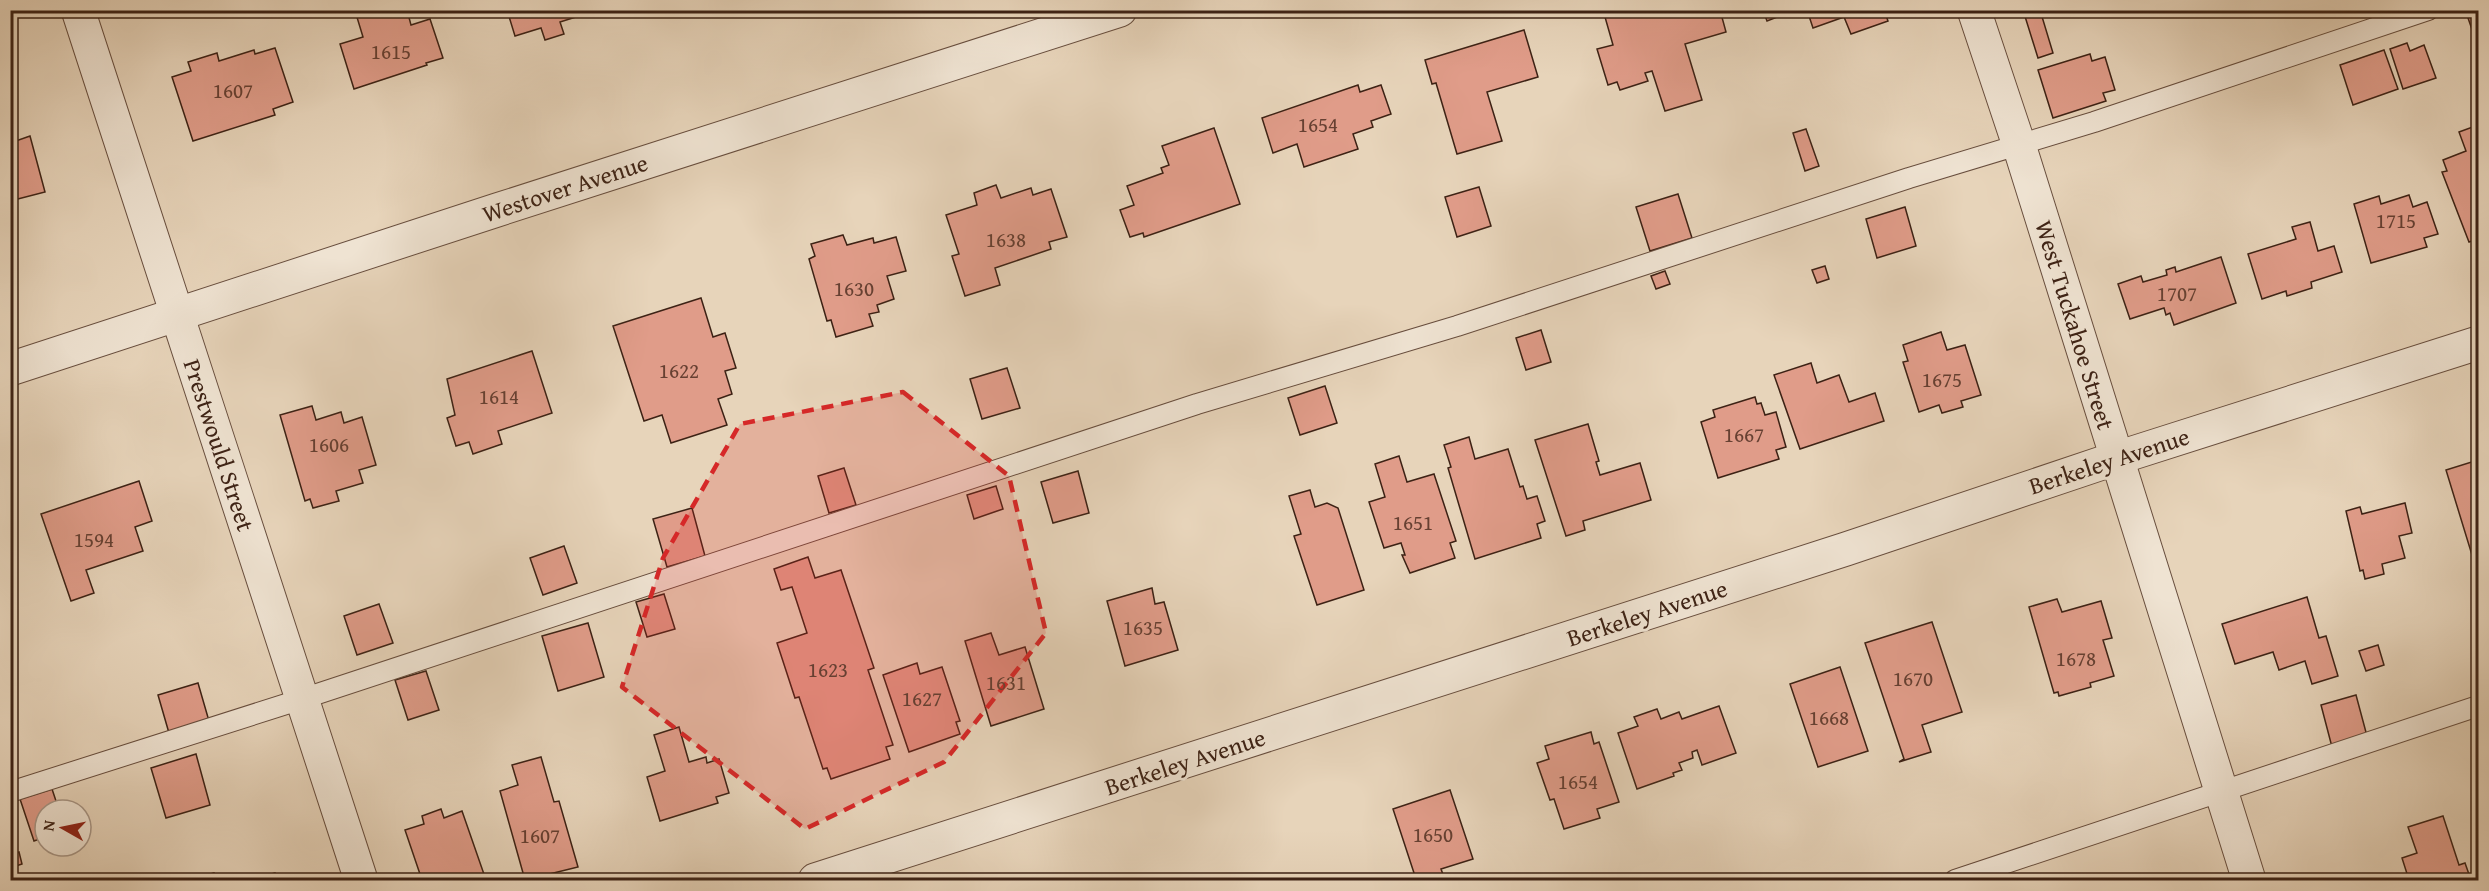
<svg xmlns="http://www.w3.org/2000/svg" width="2489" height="891" font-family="'Gentium Book Plus',serif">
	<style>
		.building { fill: #e09c89; stroke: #3d2215; stroke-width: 1.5 }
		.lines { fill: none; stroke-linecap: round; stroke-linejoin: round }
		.service-casing { stroke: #684e3e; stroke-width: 22 }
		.minor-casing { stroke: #684e3e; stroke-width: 35 }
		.service { stroke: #efe3d2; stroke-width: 20 }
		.minor { stroke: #efe3d2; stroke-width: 33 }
		.marked { fill: #d62828; fill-opacity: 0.2; stroke: #d62828; stroke-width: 4.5; stroke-dasharray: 12 8; stroke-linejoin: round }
		.labels { text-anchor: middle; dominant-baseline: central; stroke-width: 6; stroke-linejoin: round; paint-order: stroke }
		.number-label { font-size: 21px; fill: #664032 }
		.street-label { font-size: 24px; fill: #3d2215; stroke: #efe3d2 }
	</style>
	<rect width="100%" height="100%" fill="#e7d4ba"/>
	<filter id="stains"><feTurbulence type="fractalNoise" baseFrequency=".00333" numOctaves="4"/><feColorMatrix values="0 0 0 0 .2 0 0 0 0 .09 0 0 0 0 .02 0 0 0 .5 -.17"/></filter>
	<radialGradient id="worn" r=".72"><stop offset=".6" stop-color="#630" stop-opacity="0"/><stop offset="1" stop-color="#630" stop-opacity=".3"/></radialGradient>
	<g class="building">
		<path d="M367,10H407L411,25L430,19L443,58L426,63L427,65L354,89L340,44L363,37L356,14Z"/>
		<path d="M507,10H598L560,22L564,34L545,40L541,28L515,36Z"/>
		<path d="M1603,10H1720L1726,32L1685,44L1702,100L1665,111L1652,71L1645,73L1648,81L1620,90L1617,82L1608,85L1597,49L1613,45Z"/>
		<path d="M1763,10H1796L1767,21Z"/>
		<path d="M1807,10H1850L1852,15L1855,14L1854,10H1884L1888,21L1851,34L1844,17L1813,28Z"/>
		<path d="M2023,10H2040L2053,53L2038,58Z"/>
		<path d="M2478,12V43L2477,44L2467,15Z"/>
		<path d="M1524,30L1538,77L1487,92L1502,141L1457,154L1436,83L1432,84L1425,60Z"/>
		<path d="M2407,43L2410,51L2424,45L2436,78L2403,89L2390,49Z"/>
		<path d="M275,48L293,102L273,109L275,115L193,141L172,77L191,71L188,62L217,53L219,61L254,50L255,54Z"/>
		<path d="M2384,50L2398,89L2353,105L2340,65Z"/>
		<path d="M2090,54L2092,61L2105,57L2115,90L2103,93L2106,101L2053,118L2038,70Z"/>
		<path d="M1358,85L1360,92L1381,85L1391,114L1371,121L1373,127L1353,134L1358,149L1304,167L1297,144L1273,153L1262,118Z"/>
		<path d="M2478,125V239L2469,242L2442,172L2447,171L2443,160L2466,151L2459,132Z"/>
		<path d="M1214,128L1240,204L1144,237L1143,233L1130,237L1120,210L1134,205L1127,186L1163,173L1161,168L1169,165L1162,146Z"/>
		<path d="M1806,129L1819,166L1805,171L1793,133Z"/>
		<path d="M30,136L45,192L10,201V143Z"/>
		<path d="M996,185L1001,198L1031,188L1033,195L1051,189L1067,237L1049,242L1051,249L995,268L1000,285L965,296L952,256L959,254L946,215L977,205L974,193Z"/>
		<path d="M1479,187L1491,226L1457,237L1445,197Z"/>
		<path d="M1678,194L1692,238L1650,251L1636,207Z"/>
		<path d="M2409,195L2413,207L2427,202L2438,234L2424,238L2427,247L2371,263L2354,204L2379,196L2381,204Z"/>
		<path d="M1905,207L1916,246L1877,258L1866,219Z"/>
		<path d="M2310,222L2318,251L2334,246L2342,272L2311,282L2312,288L2287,296L2286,291L2262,299L2248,254L2296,239L2292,227Z"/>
		<path d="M843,235L847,245L873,238L874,243L896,237L906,271L887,276L894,299L877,305L879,312L869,314L873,326L836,337L831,320L827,321L809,259L815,256L811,244Z"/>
		<path d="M2221,257L2236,303L2174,325L2170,313L2166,315L2164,308L2130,319L2118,284L2141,276L2143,282L2167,275L2166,270L2175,267L2176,272Z"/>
		<path d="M1825,266L1829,279L1817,283L1812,270Z"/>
		<path d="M1665,271L1670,284L1656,289L1651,276Z"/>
		<path d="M701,298L713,337L725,333L736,368L725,371L732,394L718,399L727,425L671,443L662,415L644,421L613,326Z"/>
		<path d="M1541,330L1551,362L1526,370L1516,338Z"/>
		<path d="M1941,332L1947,350L1965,345L1981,395L1961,401L1963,407L1942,413L1939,405L1919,412L1903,362L1908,361L1903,345Z"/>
		<path d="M532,351L552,413L498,431L502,444L473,454L469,442L456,446L447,418L455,415L447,379Z"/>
		<path d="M1811,363L1817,383L1839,375L1849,402L1875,393L1884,421L1800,449L1774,375Z"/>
		<path d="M1007,368L1020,408L982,419L970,379Z"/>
		<path d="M1325,386L1337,423L1300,435L1288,398Z"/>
		<path d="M1755,397L1757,404L1761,403L1765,415L1776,412L1786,447L1776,450L1779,459L1718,478L1701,422L1715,417L1713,410Z"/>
		<path d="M312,406L316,420L341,412L344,423L362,417L376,465L359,470L363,483L336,491L339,501L313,508L310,499L305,501L280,415Z"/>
		<path d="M1588,424L1599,461L1596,462L1600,475L1640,463L1651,500L1583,521L1585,530L1566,536L1535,440Z"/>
		<path d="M1469,437L1475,459L1508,449L1520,487L1523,486L1527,499L1537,496L1545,521L1537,524L1541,538L1475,559L1448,468L1451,467L1444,445Z"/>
		<path d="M1399,456L1407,482L1434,474L1456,541L1450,543L1455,558L1410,573L1402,555H1405L1401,543L1384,548L1369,502L1385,497L1375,464Z"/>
		<path d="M2478,460V553L2472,555L2446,470Z"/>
		<path d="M844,468L856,505L829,513L818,476Z"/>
		<path d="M1078,471L1089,513L1053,523L1041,482Z"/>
		<path d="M139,481L152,521L135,527L143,551L86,570L94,593L71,601L41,514Z"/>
		<path d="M996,486L1003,509L974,519L967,495Z"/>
		<path d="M1310,490L1315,507L1327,503L1338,508L1364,590L1317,605L1294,536L1301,534L1289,496Z"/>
		<path d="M2405,503L2412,533L2399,536L2405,558L2382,564L2384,574L2365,579L2363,570L2360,571L2346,511L2360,507L2362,514Z"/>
		<path d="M692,508L705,556L667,567L653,519Z"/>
		<path d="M564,546L577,583L543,595L530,558Z"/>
		<path d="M808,557L815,578L841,570L874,668L868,670L893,745L886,747L890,759L831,779L827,768L823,769L799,697L795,698L777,643L807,633L792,587L781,590L774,569Z"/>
		<path d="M1152,588L1155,604L1164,602L1178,650L1125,666L1107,601Z"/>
		<path d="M664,594L675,629L647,637L636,602Z"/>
		<path d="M2307,597L2319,638L2326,636L2338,676L2312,684L2305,661L2279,670L2273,652L2235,664L2222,624Z"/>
		<path d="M2057,599L2062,612L2101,601L2112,638L2103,640L2114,676L2090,683L2091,687L2059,696L2058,692L2054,693L2029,607Z"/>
		<path d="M379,604L393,643L357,655L344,616Z"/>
		<path d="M1932,622L1962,712L1922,725L1931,752L1899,762L1904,759L1865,643Z"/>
		<path d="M588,623L604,677L558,691L542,636Z"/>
		<path d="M991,633L999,655L1025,647L1044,709L991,726L965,641Z"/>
		<path d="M2378,645L2384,665L2366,671L2359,651Z"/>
		<path d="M917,663L920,674L942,667L960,721L956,722L960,734L909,752L883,675Z"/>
		<path d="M1840,667L1868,751L1818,767L1790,684Z"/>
		<path d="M426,671L439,710L408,720L395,680Z"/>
		<path d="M198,683L209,721L169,733L158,695Z"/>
		<path d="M2356,695L2367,736L2332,747L2321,705Z"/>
		<path d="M1719,706L1736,753L1702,765L1697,750L1692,752L1693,758L1679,763L1682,770L1673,773L1674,776L1637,789L1618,733L1638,726L1634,717L1657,709L1661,719L1679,712L1682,719Z"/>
		<path d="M679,727L689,762L706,757L707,763L719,759L729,793L716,797L718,803L660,821L647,777L665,771L654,735Z"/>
		<path d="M1591,732L1594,744L1599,742L1619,802L1597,809L1600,818L1564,829L1554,799L1550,800L1537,763L1549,759L1545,746Z"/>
		<path d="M196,754L210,805L166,818L151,768Z"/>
		<path d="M541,757L554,802L559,801L578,867L525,880L500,791L518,785L512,765Z"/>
		<path d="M52,789L59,810H45V837L34,841L20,799Z"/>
		<path d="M1450,790L1473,859L1441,869L1444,877L1433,880H1420L1418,875L1415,876L1393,809Z"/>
		<path d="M441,809L444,818L462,811L486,880H422L405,830L424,824L422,816Z"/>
		<path d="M2443,816L2459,865L2465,863L2471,880H2409L2402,858L2417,853L2408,827Z"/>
		<path d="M19,852L22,864L10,868V855Z"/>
		<path d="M214,873L217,880H190Z"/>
		<path d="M275,873L278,880H240L258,875V878Z"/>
	</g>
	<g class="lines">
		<defs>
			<g id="service">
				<path d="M10,792L302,699L1197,404L1457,326L1909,178L2094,122L2428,10"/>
				<path d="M1955,880L2478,706"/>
			</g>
			<g id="minor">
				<path d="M78,10L361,880"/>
				<path d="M1974,10L2019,145L2249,880"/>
				<path d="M10,369L497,210L1120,10"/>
				<path d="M815,880L1846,549L2117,458L2478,343"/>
			</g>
		</defs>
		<use href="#service" class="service-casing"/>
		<use href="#minor" class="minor-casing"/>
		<use href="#service" class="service"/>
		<use href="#minor" class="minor"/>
	</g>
	<path class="marked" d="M903,392L1009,476L1046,633L944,762L805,829L622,687L663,558L740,424Z"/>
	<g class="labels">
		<g class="number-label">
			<text x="391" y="51">1615</text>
			<text x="233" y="90">1607</text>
			<text x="1318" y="124">1654</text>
			<text x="2396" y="220">1715</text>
			<text x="1006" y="239">1638</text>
			<text x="854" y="288">1630</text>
			<text x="2177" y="293">1707</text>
			<text x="679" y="370">1622</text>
			<text x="1942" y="379">1675</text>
			<text x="499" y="396">1614</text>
			<text x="1744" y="434">1667</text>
			<text x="329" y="444">1606</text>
			<text x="1413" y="522">1651</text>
			<text x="94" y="539">1594</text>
			<text x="1143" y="627">1635</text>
			<text x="2076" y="658">1678</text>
			<text x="828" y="669">1623</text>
			<text x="1913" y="678">1670</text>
			<text x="1006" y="682">1631</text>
			<text x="922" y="698">1627</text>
			<text x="1829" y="717">1668</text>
			<text x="1578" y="781">1654</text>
			<text x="1433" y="834">1650</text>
			<text x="540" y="835">1607</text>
		</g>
		<g class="street-label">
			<text transform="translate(565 188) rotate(-18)">Westover Avenue</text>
			<text transform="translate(2075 325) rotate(73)">West Tuckahoe Street</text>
			<text transform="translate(219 445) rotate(72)">Prestwould Street</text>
			<text transform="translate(2109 461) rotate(-18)">Berkeley Avenue</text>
			<text transform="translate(1647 613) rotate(-18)">Berkeley Avenue</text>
			<text transform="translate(1185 762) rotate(-18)">Berkeley Avenue</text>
		</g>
	</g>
	<rect width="2489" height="891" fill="none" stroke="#e7d4ba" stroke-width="36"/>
	<rect x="12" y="12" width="2465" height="867" fill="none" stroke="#3d2215" stroke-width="3"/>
	<rect x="18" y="18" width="2453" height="855" fill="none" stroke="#3d2215" stroke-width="1.5"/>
	<g transform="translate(63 828) rotate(279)"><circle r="28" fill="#efe3d2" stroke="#a89686" stroke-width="1.5"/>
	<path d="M0-4.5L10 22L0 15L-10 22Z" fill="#8f2418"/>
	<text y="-9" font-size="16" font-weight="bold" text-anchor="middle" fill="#3d2215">N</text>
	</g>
	<rect width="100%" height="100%" filter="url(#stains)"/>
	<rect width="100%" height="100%" fill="url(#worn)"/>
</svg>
